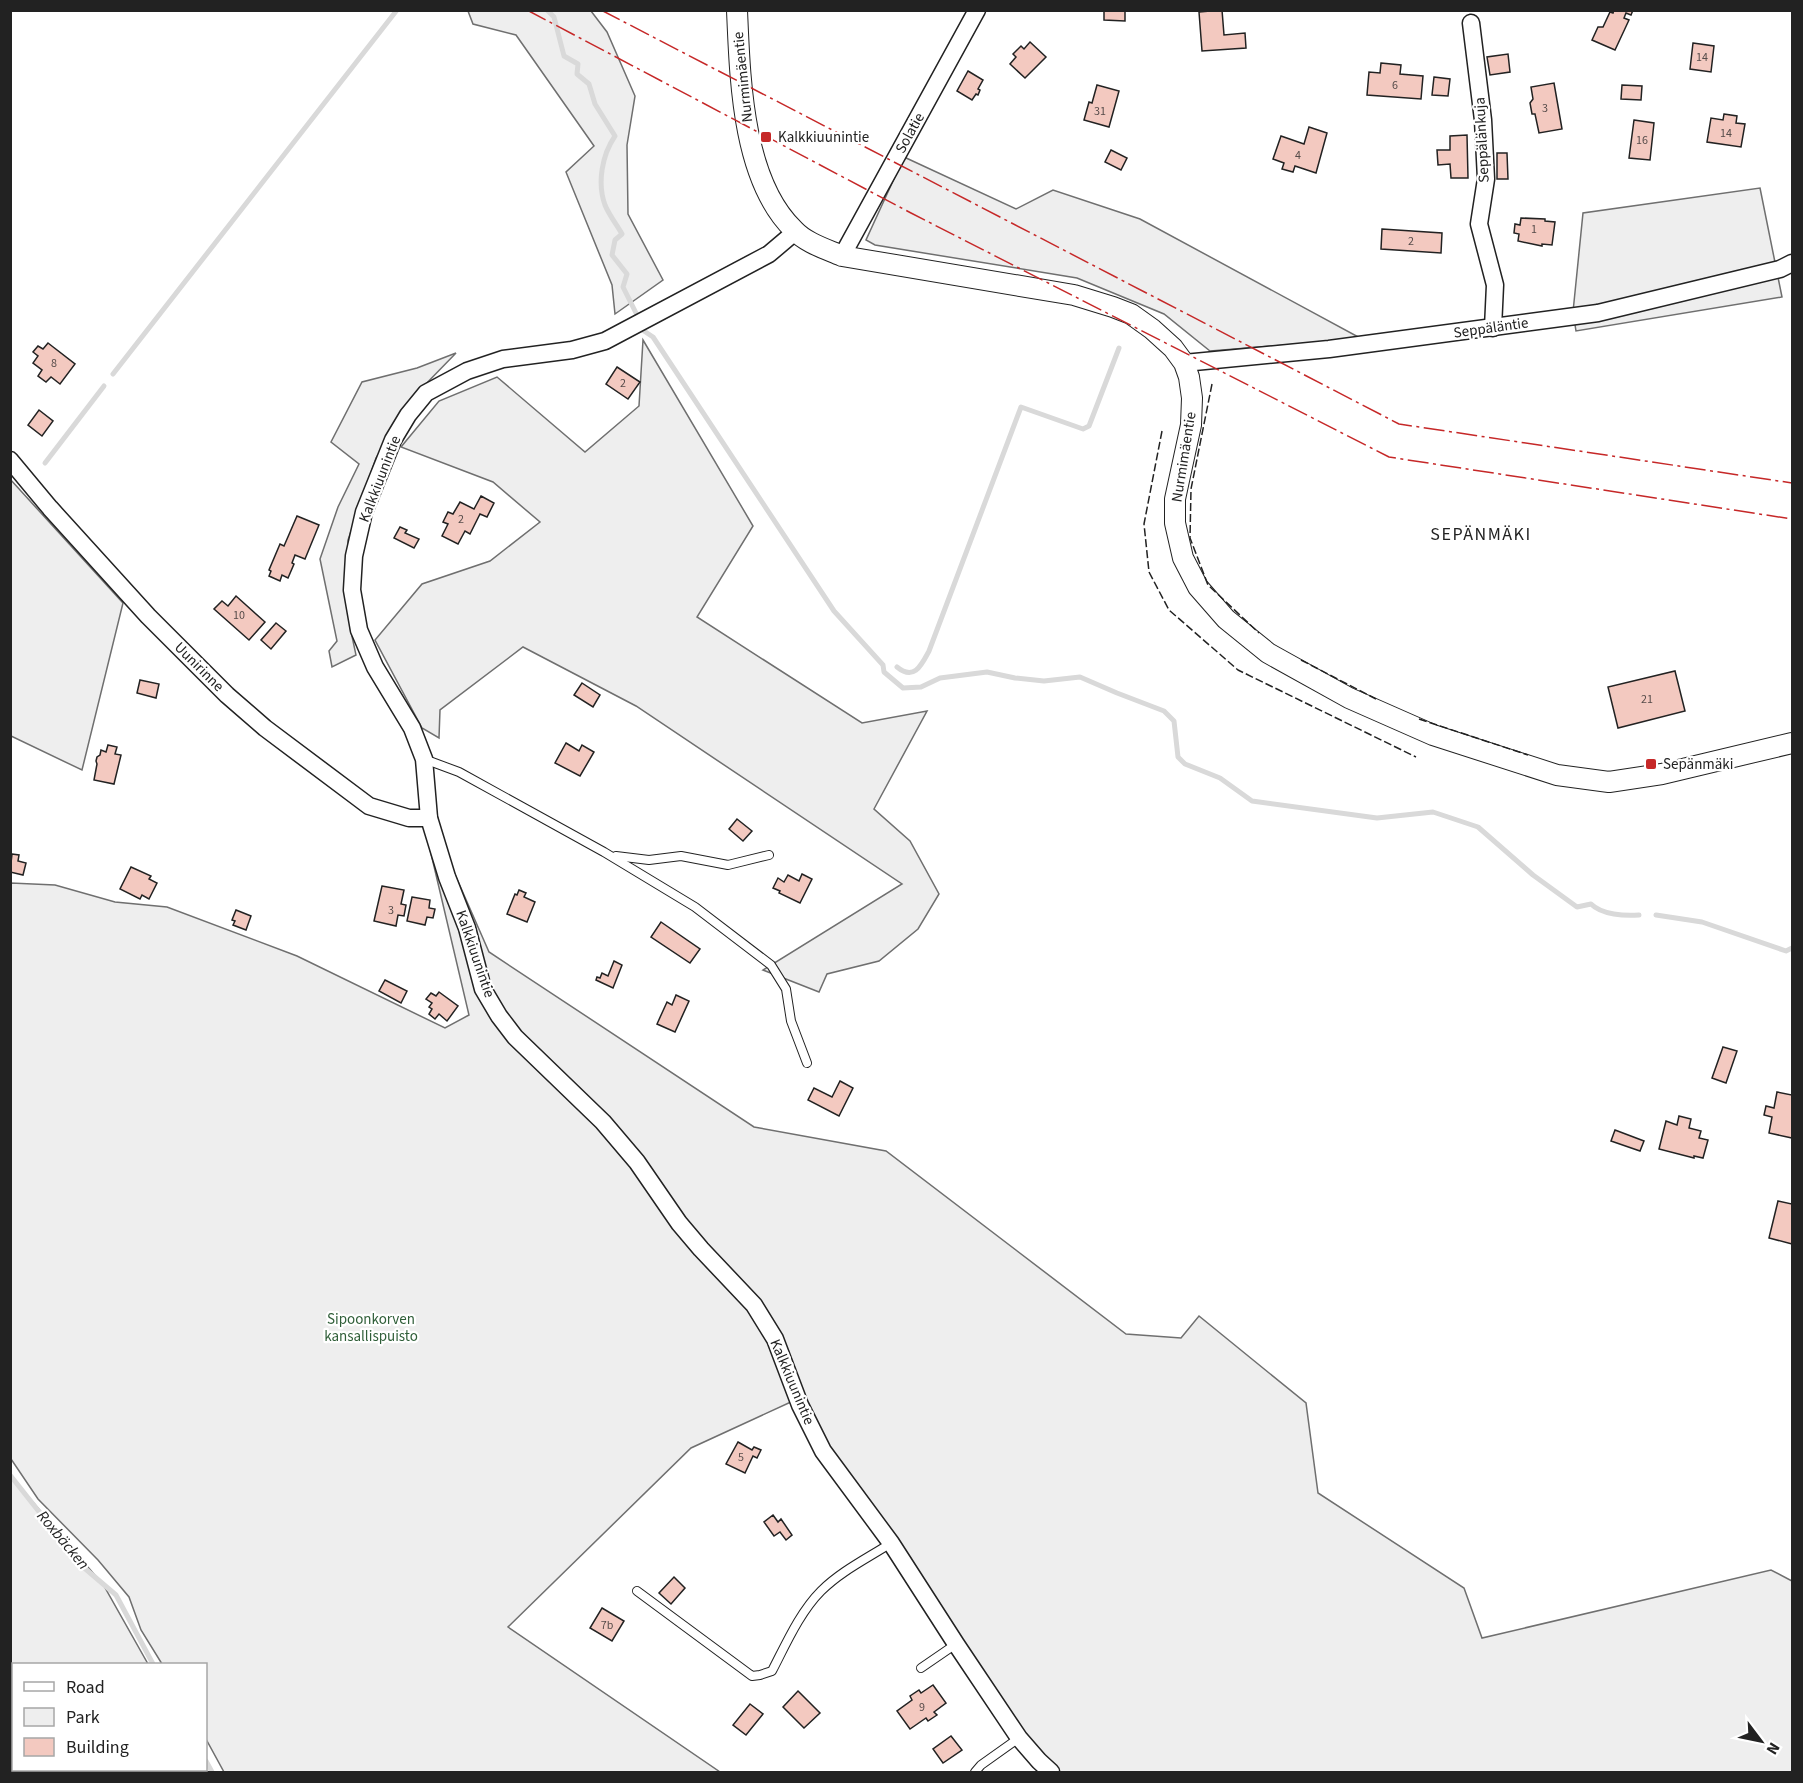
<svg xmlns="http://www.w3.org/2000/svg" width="1803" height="1783" font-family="'Source Sans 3',sans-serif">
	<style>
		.green { fill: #eee; stroke: #6f6f6f; stroke-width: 1.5 }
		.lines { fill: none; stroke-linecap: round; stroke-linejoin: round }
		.stream { stroke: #d9d9d9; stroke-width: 5 }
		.building { fill: #f3c9c0; stroke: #222; stroke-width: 1.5 }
		.service-casing { stroke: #222; stroke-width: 10 }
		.minor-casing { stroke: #222; stroke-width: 19 }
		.tertiary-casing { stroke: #222; stroke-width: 22 }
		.service { stroke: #fff; stroke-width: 8 }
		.minor { stroke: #fff; stroke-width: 16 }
		.tertiary { stroke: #fff; stroke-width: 20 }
		.fence { stroke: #222; stroke-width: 1.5; stroke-dasharray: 8 3; stroke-linecap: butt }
		.power { stroke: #c62828; stroke-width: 1.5; stroke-dasharray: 21 4.5 3 4.5; stroke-linecap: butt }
		.poi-dot { fill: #c62828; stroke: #fff; stroke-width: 2 }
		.labels { text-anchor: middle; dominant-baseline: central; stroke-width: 4.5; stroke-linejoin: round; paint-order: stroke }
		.number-label { font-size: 12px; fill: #564c4a }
		.street-label { font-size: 15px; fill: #222; stroke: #fff }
		.poi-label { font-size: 15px; fill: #222; stroke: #fff; text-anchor: start }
		.park-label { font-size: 15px; fill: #2f5e38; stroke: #fff }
		.water-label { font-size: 16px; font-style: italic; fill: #222; stroke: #fff }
		.quarter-label { font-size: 18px; letter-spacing: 1.5px; fill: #222; stroke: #fff }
	</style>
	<rect width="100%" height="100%" fill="#fff"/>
	<g class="green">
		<path d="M468,11H591L607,32L635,96L627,145L628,214L663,280L615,314L612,285L566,172L594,146L516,35L473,24Z"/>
		<path d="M904,157L1016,209L1053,190L1140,219L1362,339L1210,351L1164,314L1077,278L875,245L866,240Z"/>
		<path d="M1760,188L1782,297L1576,331L1573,312L1583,213Z"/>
		<path d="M643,340L753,526L697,617L862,723L927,711L874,809L910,841L939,894L918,929L879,961L827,974L819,992L763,970L902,884L636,706L523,647L440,710L439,738L422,728L375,640L422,584L490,561L540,522L493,482L401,447L439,401L497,377L585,452L639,406Z"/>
		<path d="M456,353L422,388L376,458L348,540L350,627L356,655L332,667L329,651L337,641L320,559L338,507L359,464L331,442L362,382L417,368Z"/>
		<path d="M10,479L123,603L82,770L11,736Z"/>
		<path d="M439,838L489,952L754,1127L886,1151L1126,1334L1181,1338L1199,1316L1306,1403L1318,1493L1464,1588L1482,1638L1771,1570L1792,1581V1772H1052L793,1401L691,1448L508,1627L720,1772H224L206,1739V1664H162L141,1630L129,1597L98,1560L38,1499L11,1459V883L55,885L115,902L167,907L297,956L445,1028L469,1015L429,845Z"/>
		<path d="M10,1475L104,1586L148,1664H14V1770L206,1769L207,1772H11Z"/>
	</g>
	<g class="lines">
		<g class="stream">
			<path d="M547,10L554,17L564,56L578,64L577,74L589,84L595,104L615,136C602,155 597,183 605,205C609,215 617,225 622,234L615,240L612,255L627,274L623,287L637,315"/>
			<path d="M644,331L653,337L834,611L883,665L884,672L903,688L921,687L940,678L987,672L1015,678L1044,681L1080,677L1117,693L1164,711L1174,721L1178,757L1185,764L1220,778L1252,801L1377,818L1433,812L1478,827L1533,875L1577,907L1591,904C1602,915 1625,916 1639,915"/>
			<path d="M113,374L397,10"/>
			<path d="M45,463L104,386"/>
			<path d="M897,667C914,681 921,666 929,651L1021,407L1083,429L1089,426L1119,348"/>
			<path d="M1656,915L1702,922L1786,951L1792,948"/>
			<path d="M10,1475L82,1566L116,1595L153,1664"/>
			<path d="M206,1761L212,1772"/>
		</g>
	</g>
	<g class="building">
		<path d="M1104,10H1125V21L1104,20Z"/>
		<path d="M1222,10L1224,35L1245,33L1246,48L1202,51L1199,12Z"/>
		<path d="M1614,10H1633L1631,15L1626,13L1624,18L1629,20L1615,50L1592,40L1598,27H1603L1610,12L1613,13Z"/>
		<path d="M1030,42L1046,57L1025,78L1010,64L1016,57L1013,54L1021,46L1024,49Z"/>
		<path d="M1693,43L1714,46L1711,72L1690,69Z"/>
		<path d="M1508,54L1510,72L1490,75L1487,57Z"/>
		<path d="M1381,63L1401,65L1400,74L1423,76L1421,99L1367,95L1369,72L1380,73Z"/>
		<path d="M968,71L983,80L978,89L980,90L978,95L976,94L972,100L957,91Z"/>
		<path d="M1434,77L1450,79L1448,96L1432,95Z"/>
		<path d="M1554,83L1562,129L1539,133L1535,114H1532L1530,103L1533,99L1531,87Z"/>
		<path d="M1097,85L1119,91L1109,127L1084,120L1089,102L1092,103Z"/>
		<path d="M1622,85L1642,86L1641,100L1621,99Z"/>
		<path d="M1724,114L1737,116L1736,123L1745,124L1741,147L1707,142L1711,118L1723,120Z"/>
		<path d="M1634,120L1654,123L1650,160L1629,158Z"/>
		<path d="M1309,127L1327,133L1316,173L1295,166L1293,172L1282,169L1284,163L1273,159L1281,136L1304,144Z"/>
		<path d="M1467,135L1468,178H1451L1450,164L1438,165L1437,150H1450V136Z"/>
		<path d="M1111,150L1127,158L1121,170L1105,162Z"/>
		<path d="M1497,153H1507L1508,179H1497Z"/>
		<path d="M1521,218L1545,219V221L1555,222L1552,245L1542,244V246L1518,241L1519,234L1514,233L1515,224L1520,225Z"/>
		<path d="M1382,229L1442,233L1441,253L1381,249Z"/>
		<path d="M48,343L75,364L60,384L51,377L46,382L38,376L42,370L33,363L38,356L33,352L38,346L43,349Z"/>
		<path d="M617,367L640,382L628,399L606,384Z"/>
		<path d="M39,410L53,421L42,436L28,425Z"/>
		<path d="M481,496L494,503L487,517L480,514L470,534L465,531L458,544L442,536L448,524L443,522L448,512L453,514L460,502L474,509Z"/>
		<path d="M297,516L319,525L305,559L295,555L292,563L294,564L288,578L282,575L280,581L269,576L271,571L269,570L280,544L284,546Z"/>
		<path d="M400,527L407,530L405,533L419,539L414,548L394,538Z"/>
		<path d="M236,596L265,622L249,640L214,609L222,601L228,606Z"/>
		<path d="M276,623L286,631L271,649L261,640Z"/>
		<path d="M1675,671L1685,711L1618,728L1608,687Z"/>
		<path d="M140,680L159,684L156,698L137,693Z"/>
		<path d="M582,683L600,695L593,707L574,695Z"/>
		<path d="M566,743L579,751L582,745L594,752L580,776L555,763Z"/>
		<path d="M108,745L117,747L115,754L121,755L114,784L94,780L97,764L96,761L97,757L100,755L101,750L106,752Z"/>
		<path d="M737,819L752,831L743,841L729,829Z"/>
		<path d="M12,854L19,855L18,861L26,863L23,875L10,872Z"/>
		<path d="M131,867L151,876L149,879L157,883L149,899L142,895L140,899L120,889Z"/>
		<path d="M802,874L812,879L800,903L779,893L780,891L773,888L778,878L784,882L788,875L799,881Z"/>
		<path d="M382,886L404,890L401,904L406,905L404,916L398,915L396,926L374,921Z"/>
		<path d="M519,890L526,893L524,897L535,902L527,922L507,914L515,894L517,895Z"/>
		<path d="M412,897L430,900L429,908L435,909L433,918L427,917L425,925L407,921Z"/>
		<path d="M236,910L251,916L246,930L233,925L235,921L232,920Z"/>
		<path d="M661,922L700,949L690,963L651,937Z"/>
		<path d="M614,961L622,965L613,988L596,980L597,977L600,978L602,973L608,976Z"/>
		<path d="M385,980L407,991L401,1003L379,991Z"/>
		<path d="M439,992L458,1006L447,1021L439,1014L435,1019L429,1014L432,1009L429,1007L432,1003L426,999L431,993L436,996Z"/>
		<path d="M676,995L689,1001L675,1032L657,1024L667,1002L672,1005Z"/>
		<path d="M1723,1047L1737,1051L1726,1083L1712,1078Z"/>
		<path d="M840,1081L853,1088L839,1116L808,1100L814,1088L832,1097Z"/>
		<path d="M1777,1092L1792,1095V1138L1769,1133L1772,1117L1764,1115L1766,1106L1774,1108Z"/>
		<path d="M1679,1116L1691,1119L1689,1128L1701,1131L1699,1138L1708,1140L1703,1158L1694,1156V1158L1659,1149L1666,1121L1677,1125Z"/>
		<path d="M1615,1130L1644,1141L1640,1151L1611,1141Z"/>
		<path d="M1778,1201L1792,1204V1244L1769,1238Z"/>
		<path d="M738,1442L752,1450L754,1447L761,1450L757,1458L753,1456L745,1473L726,1464Z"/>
		<path d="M773,1515L778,1522L781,1519L792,1535L786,1540L780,1532L774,1536L764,1522Z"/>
		<path d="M674,1577L685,1588L671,1604L659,1593Z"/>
		<path d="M602,1608L624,1621L612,1641L590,1628Z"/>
		<path d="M933,1685L946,1703L934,1712L937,1715L928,1721L926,1718L910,1729L897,1711L912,1700L910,1696L919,1690L921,1693Z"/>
		<path d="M798,1691L820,1713L804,1728L783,1707Z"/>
		<path d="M750,1704L763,1714L746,1735L733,1725Z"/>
		<path d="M951,1736L962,1750L943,1763L933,1749Z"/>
	</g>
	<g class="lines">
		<defs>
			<g id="service">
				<path d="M424,759L459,772L604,852L695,907L771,965L786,989L791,1021L807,1063"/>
				<path d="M616,856L649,860L681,856L728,865L769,855"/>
				<path d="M637,1591L752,1676L760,1675L772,1671C786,1644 800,1612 821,1591C841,1571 868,1558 891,1543"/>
				<path d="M921,1668L956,1644"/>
				<path d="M975,1772L981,1765L1019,1738"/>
			</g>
			<g id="minor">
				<path d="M1471,23L1483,120L1486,179L1479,224L1495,285L1493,328"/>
				<path d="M795,232L769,254L605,341L572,350L503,359L467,371L426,393L408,415L393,440L364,512L354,556L352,590L359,630L375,667L412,728L424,759L429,818L447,877L467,928L483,989L499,1016L515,1037L603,1122L637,1162L679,1223L701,1249L754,1305L775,1339L800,1405L823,1451L891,1543L956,1644L1019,1738L1039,1761L1051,1772"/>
				<path d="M842,256L977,10"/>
				<path d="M1184,363L1329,349L1598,313L1780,269L1792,263"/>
				<path d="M10,460L50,508L148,616L227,695L265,728L369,806L409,818H429"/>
			</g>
			<path id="tertiary" d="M737,10C740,78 742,180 794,230C806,243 826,249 842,256L1074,295L1113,307L1131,314L1152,329L1173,348L1184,363L1189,377L1192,398L1191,425L1175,499V523L1183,558L1198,587L1226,619L1268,653L1349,698L1433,735L1557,775L1609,782L1662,774L1792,743"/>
		</defs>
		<use href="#service" class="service-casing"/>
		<use href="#minor" class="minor-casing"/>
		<use href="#tertiary" class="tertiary-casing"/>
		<use href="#service" class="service"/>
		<use href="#minor" class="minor"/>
		<use href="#tertiary" class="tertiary"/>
		<g class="fence">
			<path d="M1212,384L1191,489L1190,538L1208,585L1259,633"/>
			<path d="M1162,431L1144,524L1149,572L1169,610L1238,670L1416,757"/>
			<path d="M1301,660L1376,699"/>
			<path d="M1419,719L1528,755"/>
		</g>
		<g class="power">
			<path d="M527,10L911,213L1389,457L1792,519"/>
			<path d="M601,10L1399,424L1792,483"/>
		</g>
	</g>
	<g class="poi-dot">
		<rect x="760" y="131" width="12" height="12" rx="3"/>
		<rect x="1645" y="758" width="12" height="12" rx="3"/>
	</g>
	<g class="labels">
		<g class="number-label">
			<text x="1702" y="57">14</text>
			<text x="1395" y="85">6</text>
			<text x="1545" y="108">3</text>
			<text x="1100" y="111">31</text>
			<text x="1726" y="133">14</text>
			<text x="1642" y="140">16</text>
			<text x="1298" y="155">4</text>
			<text x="1534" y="229">1</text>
			<text x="1411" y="241">2</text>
			<text x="54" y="363">8</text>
			<text x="623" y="383">2</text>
			<text x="461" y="519">2</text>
			<text x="239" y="615">10</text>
			<text x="1647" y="699">21</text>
			<text x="391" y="910">3</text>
			<text x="741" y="1457">5</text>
			<text x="607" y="1625">7b</text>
			<text x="922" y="1707">9</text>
		</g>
		<g class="street-label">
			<text transform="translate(743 77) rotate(-96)">Nurmimäentie</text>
			<text transform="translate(910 133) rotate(-61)">Solatie</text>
			<text transform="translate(1482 140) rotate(-93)">Seppälänkuja</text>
			<text transform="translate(1491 328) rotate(-8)">Seppäläntie</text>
			<text transform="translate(1184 457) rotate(-81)">Nurmimäentie</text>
			<text transform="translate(380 479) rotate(-69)">Kalkkiuunintie</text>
			<text transform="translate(199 667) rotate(45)">Uunirinne</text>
			<text transform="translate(475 954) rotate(71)">Kalkkiuunintie</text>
			<text transform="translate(792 1382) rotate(67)">Kalkkiuunintie</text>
		</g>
		<g class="poi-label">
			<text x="778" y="137">Kalkkiuunintie</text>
			<text x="1663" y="764">Sepänmäki</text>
		</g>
		<g class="park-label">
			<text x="371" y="1319">Sipoonkorven<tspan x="371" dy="17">kansallispuisto</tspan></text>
		</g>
		<g class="water-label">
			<text transform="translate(63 1540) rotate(50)">Roxbäcken</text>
		</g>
		<g class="quarter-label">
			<text x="1481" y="534">SEPÄNMÄKI</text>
		</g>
	</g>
	<rect width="1803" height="1783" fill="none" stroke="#222222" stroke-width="24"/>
	<rect x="12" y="1663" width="195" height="108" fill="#ffffff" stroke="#a7a7a7" stroke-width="1.5"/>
	<rect x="24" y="1682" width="30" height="9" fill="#ffffff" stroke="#a7a7a7" stroke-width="1.5"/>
	<text x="66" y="1693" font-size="18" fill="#222222">Road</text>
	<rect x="24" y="1708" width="30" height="18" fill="#eeeeee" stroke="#a7a7a7" stroke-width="1.5"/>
	<text x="66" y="1723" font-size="18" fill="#222222">Park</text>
	<rect x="24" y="1738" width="30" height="18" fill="#f3c9c0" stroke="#a7a7a7" stroke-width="1.5"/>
	<text x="66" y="1753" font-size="18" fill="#222222">Building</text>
	<g transform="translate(1761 1741) rotate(122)" stroke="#ffffff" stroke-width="4.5" paint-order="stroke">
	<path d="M0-4.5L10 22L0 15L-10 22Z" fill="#222222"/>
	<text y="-9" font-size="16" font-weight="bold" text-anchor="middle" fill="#222222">N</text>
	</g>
</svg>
